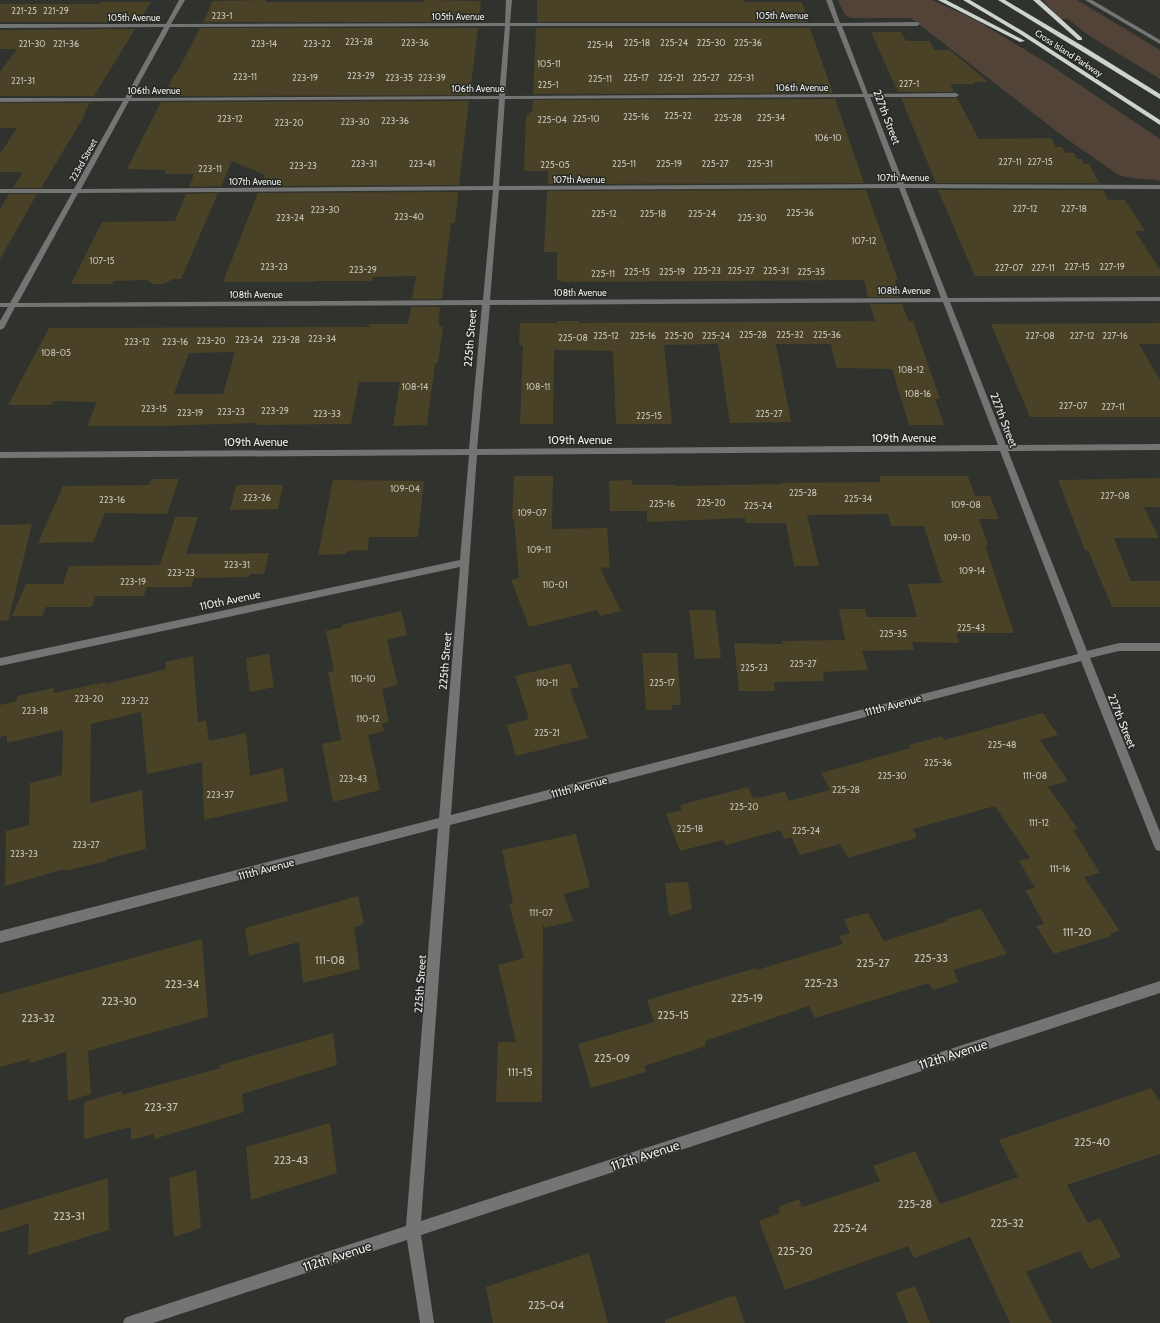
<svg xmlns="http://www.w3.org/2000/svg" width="1160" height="1323" font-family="Cabin,sans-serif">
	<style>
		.green { fill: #514338 }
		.building { fill: #4a4226; fill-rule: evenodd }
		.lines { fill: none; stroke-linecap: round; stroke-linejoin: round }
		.minor { fill: #737574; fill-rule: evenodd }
		.highway { fill: #cdd3cf; fill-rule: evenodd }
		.labels { text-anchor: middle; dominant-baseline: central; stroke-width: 3; stroke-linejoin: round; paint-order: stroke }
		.number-label { font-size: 9px; fill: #c2c2b8 }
		.far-street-label { font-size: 9px; fill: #eaece9; stroke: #262924 }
		.street-label { font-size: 11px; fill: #eaece9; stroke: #262924 }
		.near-number-label { font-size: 11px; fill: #c2c2b8 }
		.near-street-label { font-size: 13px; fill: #eaece9; stroke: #262924 }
	</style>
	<rect width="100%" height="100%" fill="#30322e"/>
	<g class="green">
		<path d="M838,0H932L976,20L1009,40L1047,63L1160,139V181C1146,178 1131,180 1117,174L1064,137L911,18H851L845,15Z"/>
		<path d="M1043,0H1077L1160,50V79L1088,35L1068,19H1060Z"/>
	</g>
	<g class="building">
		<path d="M266,0L265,2H424V0L481,1L479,22H203L213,1Z"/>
		<path d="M537,0H743L744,2H802L808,22H537Z"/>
		<path d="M101,2H151L139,22H0V4H100Z"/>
		<path d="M200,28H478L470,95L164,96L174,74H176Z"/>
		<path d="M536,28H810L833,93L533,94Z"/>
		<path d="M135,29L94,96H0V72L17,49H0V30Z"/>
		<path d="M871,32H901L906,41H930L934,50H950L988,82H974L975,84H950L954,92H898Z"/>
		<path d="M901,98H957L979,139L1051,138L1056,147H1062L1066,153H1074L1077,159H1082L1084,164H1089L1099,183H936Z"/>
		<path d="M835,99L864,183L548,184V171H524L526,115H529V112H532L533,100Z"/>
		<path d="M469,101L459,185L261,186L265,175L232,161L221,186L189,187L194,174H164L166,170L127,169L161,102Z"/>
		<path d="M0,103H90L84,113H86L41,188H13L23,172H0V154L17,128H0Z"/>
		<path d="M866,190L898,280H895L900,297H868L864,280L561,282V280H557V252H544L547,191Z"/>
		<path d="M938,190H1103L1108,200H1125L1145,231H1135L1160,270V276H975Z"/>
		<path d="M458,192L455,223H451L442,299H412L416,276L373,277L372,281H314V282H223L258,193Z"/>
		<path d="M218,193L181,279H174L163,284H153L147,280L114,281L113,284H71L102,222L175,221L186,194Z"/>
		<path d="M9,194H37L0,259V209Z"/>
		<path d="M870,304H902L909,322L913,321L940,399H935L944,425H909L892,369L836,368L831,344H776L791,422L730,423L718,344L664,345L672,424H616L613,351L554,350L553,424H520L523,345H519L520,323H557V321H579V323L875,321Z"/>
		<path d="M411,307H440L438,322H440L439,327H443L438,363H435L427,425L393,426L400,382H359L351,424L257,425V423L159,426H87L97,402L54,401L51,405H8L49,328L369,327V324H408ZM235,352L223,394H174L189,353Z"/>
		<path d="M1160,323V344H1139L1160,380V417H1030L991,324Z"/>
		<path d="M514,476H553L552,529L607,528L610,567L600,568L621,611L600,616L597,610L529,627L511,580L519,578L514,519H512Z"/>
		<path d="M879,476H968L975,496H990L999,519H979L988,545H985L1014,633H957L959,643L912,642L914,650L862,651L868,670L823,672L824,681L774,682L775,691H739L734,643L782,644V641L845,640L839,609H865L867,617H917L908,584L942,583L924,526H891L888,514L807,515L819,566H794L786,523H745V518L647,522V511H610L609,481L632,480V485H675V486L782,484L781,483L881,482Z"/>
		<path d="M1160,478V507H1144L1159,538H1114L1131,581H1160V607H1112L1088,550H1085L1058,480Z"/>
		<path d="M152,479H179L167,514L105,513L93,542L38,543L63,486L149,485Z"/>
		<path d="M333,480L424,481L418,537H369L368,550L347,551L346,554L318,555Z"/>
		<path d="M236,485H283L278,509L230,510Z"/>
		<path d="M175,517H198L186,554L269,553L264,574H250L249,577L194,578L191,587H147L144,596H95L92,607H46L42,616H12L26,584H63L69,566L160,565Z"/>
		<path d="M32,524L8,621L0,620V525Z"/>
		<path d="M689,610H715L721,658L695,659Z"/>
		<path d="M401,611L407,635L387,640L398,685L382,689L389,722L382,724L384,731L368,735L380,790L333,802L322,744L341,740L328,672L334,671L326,631L342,627V625Z"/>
		<path d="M642,653H677L681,705H672V710H646Z"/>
		<path d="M269,654L274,687L250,692L246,658Z"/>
		<path d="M193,656L198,722L206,720L209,741L246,733L250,776L283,768L288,801L204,820L202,762L147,774L141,712L91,724L90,803L142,790L146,849L107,859V861L65,871V869L5,886L6,831L29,825L30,783L62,775L63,730L7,743V735L0,737V705L17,701V696L54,688V693L105,682V684L166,669L165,662Z"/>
		<path d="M570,663L579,687L570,689L588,738L516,756L507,725L529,719L515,676Z"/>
		<path d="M1043,713L1058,735L1040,740L1068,781L1048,787L1078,829L1073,830L1100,873L1084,877L1119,930L1110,934L1111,936L1054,954L1036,926L1044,924L1025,890L1035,888L1019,861L1030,858L995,806L913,829L917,836H915L916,838L848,858L840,844L800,855L791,837L784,839L780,830L726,845L723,840L680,851L666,814L682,810L680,805L748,787L753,798L758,796L759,798L785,791L789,801L830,790L821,773L911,748L909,745L942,736L944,740Z"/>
		<path d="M576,834L590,887L564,894L573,921L545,928L543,924L542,1102H496L498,1042H516L498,965L524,958L509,904L513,903L502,850Z"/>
		<path d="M688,882L692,909L669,916L665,883Z"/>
		<path d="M358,896L364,924L354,927L360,969L303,983L299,942L249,956L245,928Z"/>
		<path d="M981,909L1007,954L953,970L959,982L933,990L929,983L815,1018L809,1006L705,1041L706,1046L644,1066L646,1072L591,1088L578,1044L654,1022L647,1000L756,968L757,970L843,944L839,936L850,933L844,919L868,913L884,941L948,921L947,919Z"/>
		<path d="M202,939L208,1017L88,1051L91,1094L68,1101L66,1052L30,1063V1059L0,1067V994Z"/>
		<path d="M333,1033L337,1065L242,1094L244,1112L154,1139V1134L131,1140V1127L84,1139V1102L122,1091V1095L221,1068L220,1065Z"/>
		<path d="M1151,1088L1160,1102V1154L1067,1185L1088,1223L1100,1218L1121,1257L1090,1269L1080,1251L1026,1272L1052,1323H1010L970,1237L914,1258L908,1246L785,1290L759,1221L780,1213L778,1207L799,1199L802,1207L880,1181L873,1166L915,1151L940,1204L1018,1177L999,1140Z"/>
		<path d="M330,1123L337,1173L251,1200L246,1147Z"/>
		<path d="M196,1170L201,1228L174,1237L169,1178Z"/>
		<path d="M108,1178L109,1230L28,1255L29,1223L0,1233V1210Z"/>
		<path d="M589,1253L608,1323H493L486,1287Z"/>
		<path d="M915,1286L930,1323H908L896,1293Z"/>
		<path d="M735,1295L745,1323H665V1320Z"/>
	</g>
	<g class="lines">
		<g class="minor">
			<path d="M179,0H185L171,24L505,23L506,0H512L510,23H835L826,0H832L840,23L917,22L920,24L917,26H842L868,94L956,93L959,95L956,97H870L904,184L1160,185V189L905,188L948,298L1160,297V301L950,302L1006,445L1160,444V450L1008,451L1087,651L1119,643H1160V651H1119L1090,658L1160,832V851L1156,850L1154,846L1081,661L450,825L421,1221L1160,981V993L421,1235L434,1323H420L407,1240L153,1323H123L125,1318L130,1316L406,1226L438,828L0,943V931L439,818L460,567L0,666V658L460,560L469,455L0,458V452L469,449L482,305L15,307L4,328L0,330V321L8,307H0V303H10L72,193H0V189H74L123,101L0,102V98H125L164,27L0,28V24H166ZM505,26L499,96L131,98L170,27ZM510,26H836L863,94L505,96ZM864,97L897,184L499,186L505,99ZM499,99L493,186L81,189L129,101ZM899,188L941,298L490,300L499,190ZM493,190L483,300L18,303L78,193ZM943,302L998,445L477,449L490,305ZM1000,451L1078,654L451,815L477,455Z"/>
			<path d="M1085,0H1092L1160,40V44Z"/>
		</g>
		<g class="highway">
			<path d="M938,0H946L1025,41L1020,42Z"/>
			<path d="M963,0H970L1024,32L1160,120V125L1020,34Z"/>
			<path d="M998,0H1005L1086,48L1160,94V99Z"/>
			<path d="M1033,0H1040L1082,38V40H1078Z"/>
		</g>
	</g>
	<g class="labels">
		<g class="number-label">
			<text x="24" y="10">221-25</text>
			<text x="56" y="10">221-29</text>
			<text x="222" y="15">223-1</text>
			<text x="359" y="41">223-28</text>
			<text x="415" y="42">223-36</text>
			<text x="637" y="42">225-18</text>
			<text x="674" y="42">225-24</text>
			<text x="711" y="42">225-30</text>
			<text x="748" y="42">225-36</text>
			<text x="32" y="43">221-30</text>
			<text x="66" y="43">221-36</text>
			<text x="264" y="43">223-14</text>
			<text x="317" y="43">223-22</text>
			<text x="600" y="44">225-14</text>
			<text x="549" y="63">105-11</text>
			<text x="361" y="75">223-29</text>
			<text x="245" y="76">223-11</text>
			<text x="305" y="77">223-19</text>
			<text x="399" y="77">223-35</text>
			<text x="432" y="77">223-39</text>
			<text x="636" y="77">225-17</text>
			<text x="671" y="77">225-21</text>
			<text x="706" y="77">225-27</text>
			<text x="741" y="77">225-31</text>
			<text x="600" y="78">225-11</text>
			<text x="23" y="80">221-31</text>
			<text x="909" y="83">227-1</text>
			<text x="548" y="84">225-1</text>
			<text x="678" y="115">225-22</text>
			<text x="636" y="116">225-16</text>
			<text x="728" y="117">225-28</text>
			<text x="771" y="117">225-34</text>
			<text x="230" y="118">223-12</text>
			<text x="586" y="118">225-10</text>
			<text x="552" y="119">225-04</text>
			<text x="395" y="120">223-36</text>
			<text x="355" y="121">223-30</text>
			<text x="289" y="122">223-20</text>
			<text x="828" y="137">106-10</text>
			<text x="1010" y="161">227-11</text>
			<text x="1040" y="161">227-15</text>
			<text x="364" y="163">223-31</text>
			<text x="422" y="163">223-41</text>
			<text x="624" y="163">225-11</text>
			<text x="669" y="163">225-19</text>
			<text x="715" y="163">225-27</text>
			<text x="760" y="163">225-31</text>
			<text x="555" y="164">225-05</text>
			<text x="303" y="165">223-23</text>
			<text x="210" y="168">223-11</text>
			<text x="1025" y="208">227-12</text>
			<text x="1074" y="208">227-18</text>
			<text x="325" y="209">223-30</text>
			<text x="800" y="212">225-36</text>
			<text x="604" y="213">225-12</text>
			<text x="653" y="213">225-18</text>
			<text x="702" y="213">225-24</text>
			<text x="409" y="216">223-40</text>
			<text x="290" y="217">223-24</text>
			<text x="752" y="217">225-30</text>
			<text x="864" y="240">107-12</text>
			<text x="102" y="260">107-15</text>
			<text x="274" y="266">223-23</text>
			<text x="1077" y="266">227-15</text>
			<text x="1112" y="266">227-19</text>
			<text x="1009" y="267">227-07</text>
			<text x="1043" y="267">227-11</text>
			<text x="363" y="269">223-29</text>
			<text x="707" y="270">225-23</text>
			<text x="741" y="270">225-27</text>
			<text x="776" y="270">225-31</text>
			<text x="637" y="271">225-15</text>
			<text x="672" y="271">225-19</text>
			<text x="811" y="271">225-35</text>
			<text x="603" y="273">225-11</text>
			<text x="753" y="334">225-28</text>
			<text x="790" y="334">225-32</text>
			<text x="827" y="334">225-36</text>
			<text x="606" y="335">225-12</text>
			<text x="643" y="335">225-16</text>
			<text x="679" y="335">225-20</text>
			<text x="716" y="335">225-24</text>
			<text x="1040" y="335">227-08</text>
			<text x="1082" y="335">227-12</text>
			<text x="1115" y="335">227-16</text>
			<text x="573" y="337">225-08</text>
			<text x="322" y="338">223-34</text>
			<text x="249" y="339">223-24</text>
			<text x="286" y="339">223-28</text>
			<text x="211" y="340">223-20</text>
			<text x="137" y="341">223-12</text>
			<text x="175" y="341">223-16</text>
			<text x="56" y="352">108-05</text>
			<text x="911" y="369">108-12</text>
			<text x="415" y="386">108-14</text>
			<text x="538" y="386">108-11</text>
			<text x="918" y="393">108-16</text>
			<text x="1073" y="405">227-07</text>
			<text x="1113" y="406">227-11</text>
			<text x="154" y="408">223-15</text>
			<text x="275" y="410">223-29</text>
			<text x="231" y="411">223-23</text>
			<text x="190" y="412">223-19</text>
			<text x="327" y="413">223-33</text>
			<text x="769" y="413">225-27</text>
			<text x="649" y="415">225-15</text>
			<text x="405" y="488">109-04</text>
			<text x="803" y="492">225-28</text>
			<text x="1115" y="495">227-08</text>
			<text x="257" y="497">223-26</text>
			<text x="858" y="498">225-34</text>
			<text x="112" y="499">223-16</text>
			<text x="711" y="502">225-20</text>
			<text x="662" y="503">225-16</text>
			<text x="966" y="504">109-08</text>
			<text x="758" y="505">225-24</text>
			<text x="532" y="512">109-07</text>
			<text x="957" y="537">109-10</text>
			<text x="539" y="549">109-11</text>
			<text x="237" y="564">223-31</text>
			<text x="972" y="570">109-14</text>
			<text x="181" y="572">223-23</text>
			<text x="133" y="581">223-19</text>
			<text x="555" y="584">110-01</text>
			<text x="971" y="627">225-43</text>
			<text x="893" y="633">225-35</text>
			<text x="803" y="663">225-27</text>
			<text x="754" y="667">225-23</text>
			<text x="363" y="678">110-10</text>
			<text x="547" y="682">110-11</text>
			<text x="662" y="682">225-17</text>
			<text x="89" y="698">223-20</text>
			<text x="135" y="700">223-22</text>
			<text x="35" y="710">223-18</text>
			<text x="368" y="718">110-12</text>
			<text x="547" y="732">225-21</text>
			<text x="1002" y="744">225-48</text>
			<text x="938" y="762">225-36</text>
			<text x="892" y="775">225-30</text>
			<text x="1035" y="775">111-08</text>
			<text x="353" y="778">223-43</text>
			<text x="846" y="789">225-28</text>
			<text x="220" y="794">223-37</text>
			<text x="744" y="806">225-20</text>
			<text x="1039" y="822">111-12</text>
			<text x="690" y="828">225-18</text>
			<text x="806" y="830">225-24</text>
			<text x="86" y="844">223-27</text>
			<text x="24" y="853">223-23</text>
			<text x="1060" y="868">111-16</text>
			<text x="541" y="912">111-07</text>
		</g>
		<g class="far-street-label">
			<text x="782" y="15">105th Avenue</text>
			<text x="458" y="16">105th Avenue</text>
			<text x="134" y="17">105th Avenue</text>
			<text transform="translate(1069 53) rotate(33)">Cross Island Parkway</text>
			<text x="802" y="87">106th Avenue</text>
			<text x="478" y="88">106th Avenue</text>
			<text x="154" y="90">106th Avenue</text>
			<text transform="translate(83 160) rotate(-61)">223rd Street</text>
			<text x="903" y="177">107th Avenue</text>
			<text x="579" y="179">107th Avenue</text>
			<text x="255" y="181">107th Avenue</text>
			<text x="904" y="290">108th Avenue</text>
			<text x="580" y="292">108th Avenue</text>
			<text x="256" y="294">108th Avenue</text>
		</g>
		<g class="street-label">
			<text transform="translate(887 117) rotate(69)">227th Street</text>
			<text transform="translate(470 338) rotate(-85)">225th Street</text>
			<text transform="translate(1004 420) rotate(69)">227th Street</text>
			<text x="904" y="438">109th Avenue</text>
			<text x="580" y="440">109th Avenue</text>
			<text x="256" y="442">109th Avenue</text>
			<text transform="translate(230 600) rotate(-12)">110th Avenue</text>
			<text transform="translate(445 661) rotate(-85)">225th Street</text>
			<text transform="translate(893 705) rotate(-15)">111th Avenue</text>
			<text transform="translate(1122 721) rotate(68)">227th Street</text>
			<text transform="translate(579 787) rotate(-15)">111th Avenue</text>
			<text transform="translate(266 869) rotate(-15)">111th Avenue</text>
			<text transform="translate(420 984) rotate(-86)">225th Street</text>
		</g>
		<g class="near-number-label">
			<text x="1077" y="932">111-20</text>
			<text x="931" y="958">225-33</text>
			<text x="330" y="960">111-08</text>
			<text x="873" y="963">225-27</text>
			<text x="821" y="983">225-23</text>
			<text x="182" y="984">223-34</text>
			<text x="747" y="998">225-19</text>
			<text x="119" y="1001">223-30</text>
			<text x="673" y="1015">225-15</text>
			<text x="38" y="1018">223-32</text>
			<text x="612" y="1058">225-09</text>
			<text x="520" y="1072">111-15</text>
			<text x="161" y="1107">223-37</text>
			<text x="1092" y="1142">225-40</text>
			<text x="291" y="1160">223-43</text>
			<text x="915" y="1204">225-28</text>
			<text x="69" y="1216">223-31</text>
			<text x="1007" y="1223">225-32</text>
			<text x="850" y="1228">225-24</text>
			<text x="795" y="1251">225-20</text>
			<text x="546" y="1305">225-04</text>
		</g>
		<g class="near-street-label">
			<text transform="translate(953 1054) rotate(-18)">112th Avenue</text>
			<text transform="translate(645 1155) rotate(-18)">112th Avenue</text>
			<text transform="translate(337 1256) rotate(-18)">112th Avenue</text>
		</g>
	</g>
</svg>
